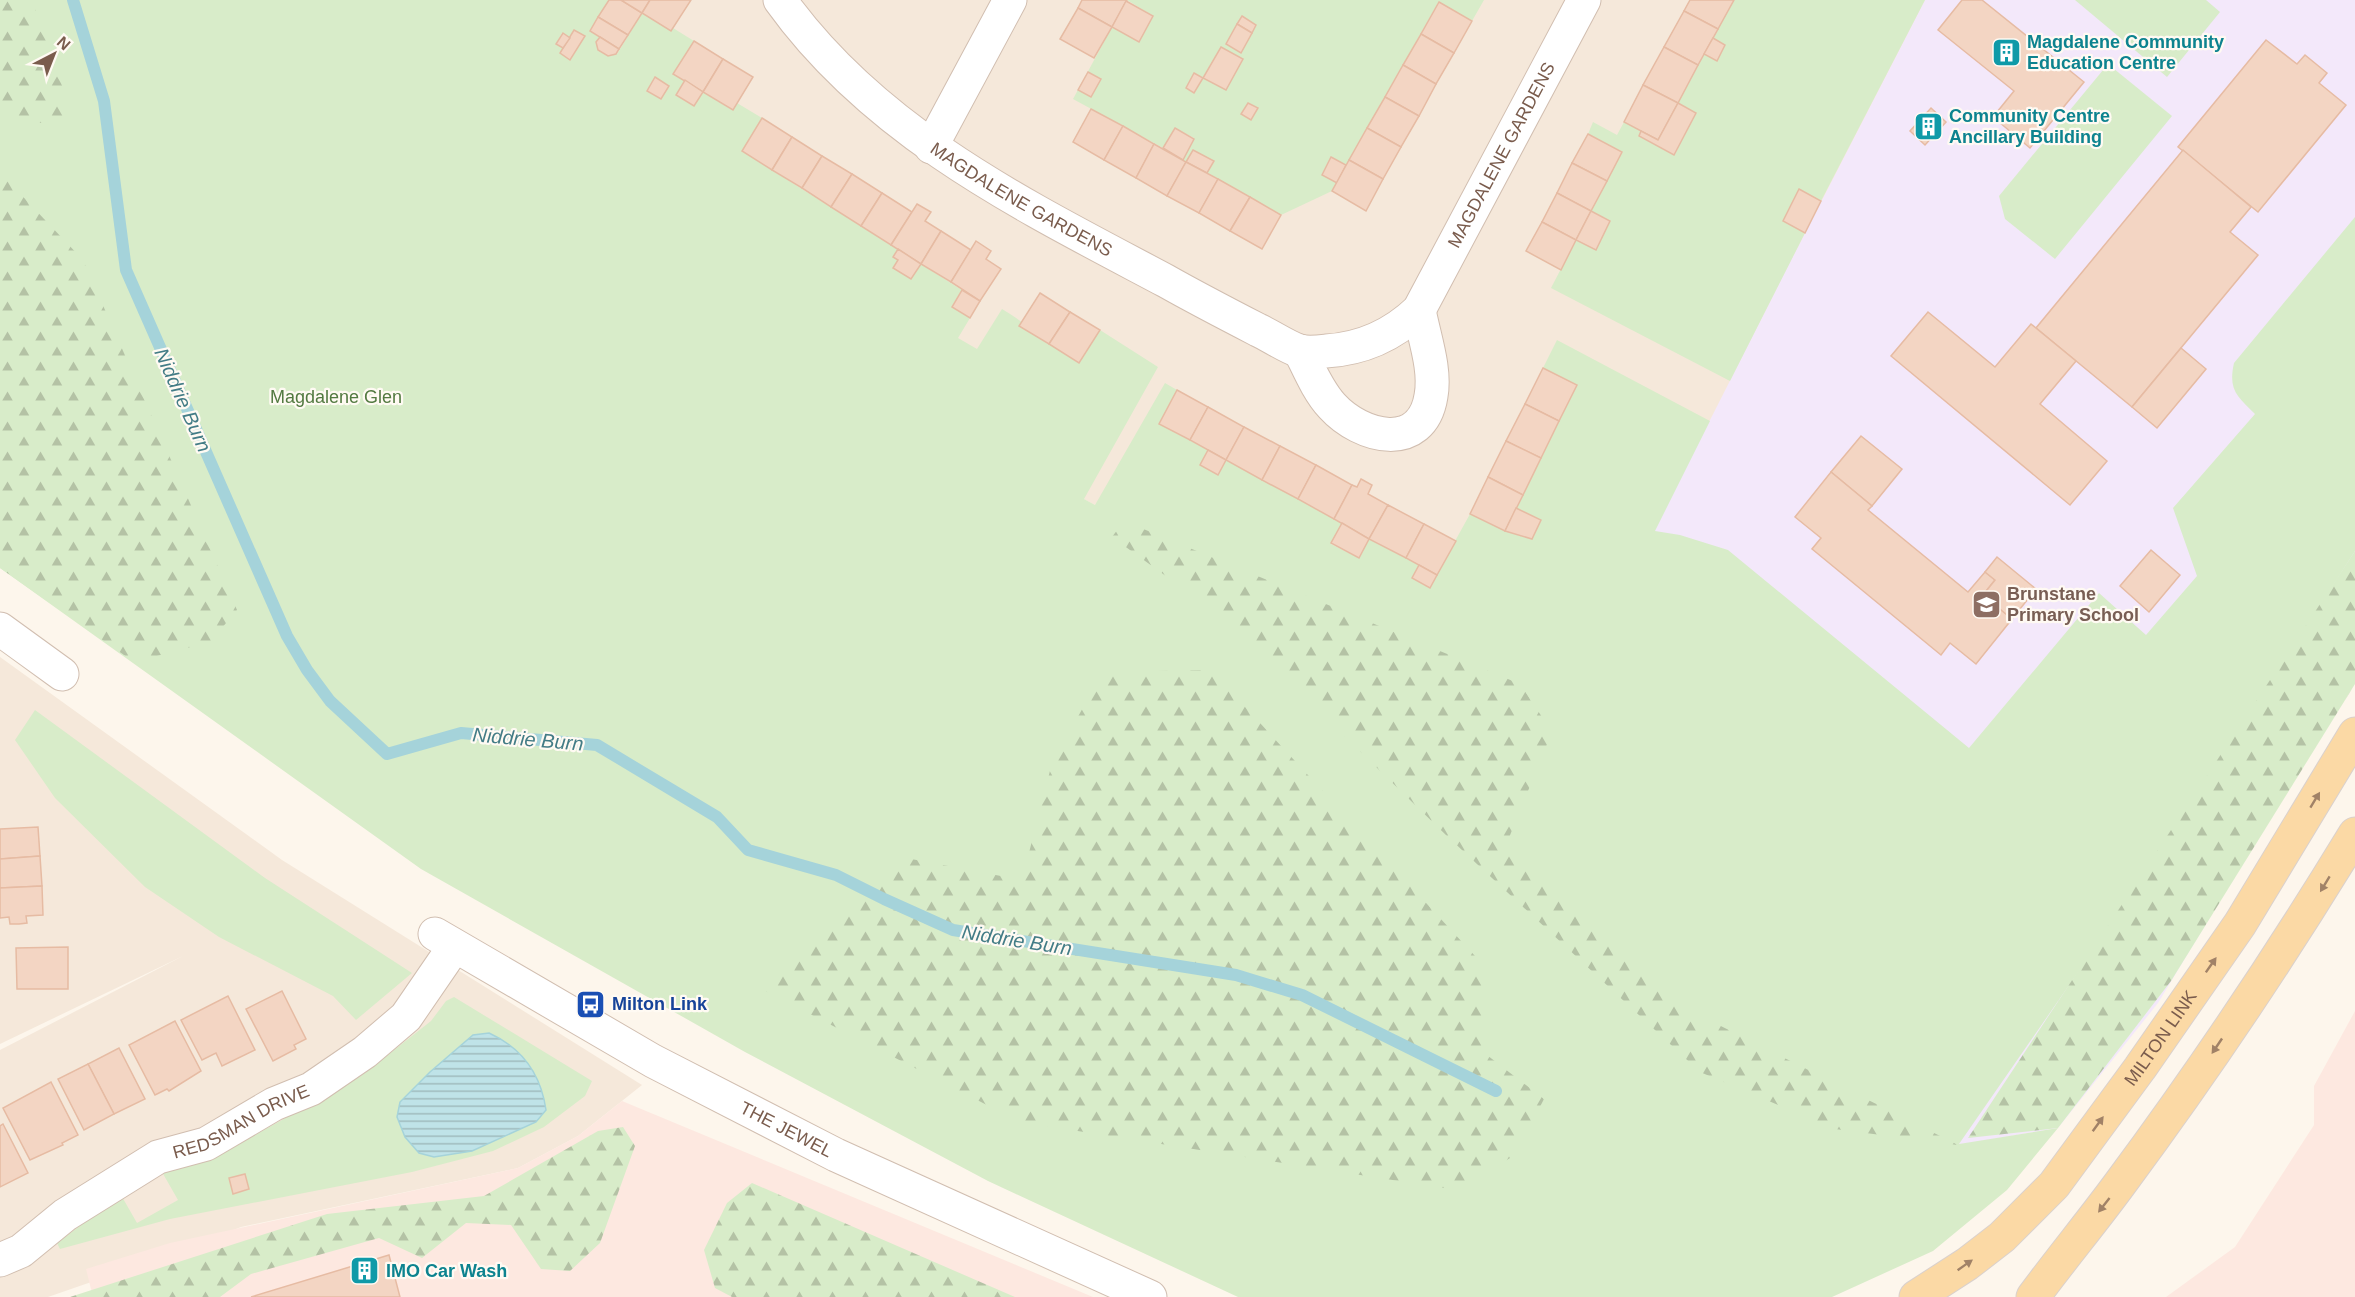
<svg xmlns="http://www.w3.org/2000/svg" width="2355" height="1297" font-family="Arial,sans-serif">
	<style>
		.residential { fill: #f5e8da }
		.commercial { fill: #fde8e0 }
		.education { fill: #f3e8fa }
		.green { fill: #d8ecc9; fill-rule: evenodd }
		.forest { fill: url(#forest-firs) }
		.water { fill: url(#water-rules); stroke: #a5d3da; stroke-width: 1.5 }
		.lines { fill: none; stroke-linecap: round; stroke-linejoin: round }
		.stream { stroke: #a5d3da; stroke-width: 12 }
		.building { fill: #f3d5c3; stroke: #e6bba3; stroke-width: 1.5 }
		.minor-casing { stroke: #d1beb0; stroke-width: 35 }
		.primary-casing { stroke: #dad1cd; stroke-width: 35 }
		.minor { stroke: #fff; stroke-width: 33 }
		.primary { stroke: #fbd9a5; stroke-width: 33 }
		.oneway { fill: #a18267 }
		.labels { text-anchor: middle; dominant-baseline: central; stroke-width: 4.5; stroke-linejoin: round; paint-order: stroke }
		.culture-label { font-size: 18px; font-weight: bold; fill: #0d838f; stroke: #fffaf3; text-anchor: start }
		.street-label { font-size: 18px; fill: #7a5c4d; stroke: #fffaf3 }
		.park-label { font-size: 18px; fill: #537a41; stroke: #fffaf3 }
		.education-label { font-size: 18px; font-weight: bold; fill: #785e54; stroke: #fffaf3; text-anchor: start }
		.transit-label { font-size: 18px; font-weight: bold; fill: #164399; stroke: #fffaf3; text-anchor: start }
		.water-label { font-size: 20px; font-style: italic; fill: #437c86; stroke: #fffaf3 }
	</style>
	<defs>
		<pattern id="forest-firs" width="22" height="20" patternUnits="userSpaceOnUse" patternTransform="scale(1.5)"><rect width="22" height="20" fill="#d8ecc9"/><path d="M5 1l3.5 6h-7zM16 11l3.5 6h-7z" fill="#b4c2a5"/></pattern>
		<pattern id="water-rules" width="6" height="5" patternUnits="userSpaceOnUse" patternTransform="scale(1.5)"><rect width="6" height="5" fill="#bfe3e8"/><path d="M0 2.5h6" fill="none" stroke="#a0bbbe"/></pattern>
	</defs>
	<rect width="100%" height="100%" fill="#fdf6ec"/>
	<g class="residential">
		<path d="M417,0H1926L1552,732L1213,569L934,418Z"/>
		<path d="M0,657L282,860L642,1085L578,1136L518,1168L241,1227L195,1246L48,1297H0V1050L183,956L0,1044Z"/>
	</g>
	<g class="commercial">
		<path d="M2355,1011V1297H2166L2235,1247L2314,1125V1086Z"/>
		<path d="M622,1101L1093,1297H93L86,1269L170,1243L518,1168L578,1136Z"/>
	</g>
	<path class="education" d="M1925,0H2355V678L2158,1003L2058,1128L1958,1145L1552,732L1784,274Z"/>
	<g class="green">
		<path d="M0,0H609L590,31L600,37L596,42L598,50L608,56L617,54L642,13L671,31L673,28L694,41L674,73L685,80L677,95L694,106L703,92L732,110L737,103L762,118L742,151L962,290L952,306L970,318L958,338L977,349L1002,309C1029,325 1052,346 1079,363L1100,330L1158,367L1084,499L1095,505L1165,383L1177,390L1159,424L1208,450L1200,465L1218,475L1226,460L1342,523L1331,544L1359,558L1369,539L1419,565L1412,578L1429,588L1470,514L1505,531L1531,539L1540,520L1516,508L1577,385L1543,368L1557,340L1710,421L1655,531L1680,535L1728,550L1969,748L2099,593L2146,635L2197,576L2173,508L2255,414C2237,396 2228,390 2234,363L2355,217V551L2178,828L1959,1144L2058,1128L2007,1190L1933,1251L1832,1297H1238L988,1181L745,1052L421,869L0,568ZM562,33L570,38L585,36L571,59L561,53L563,48L556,44ZM655,78L669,86L661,99L647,91Z"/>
		<path d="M1127,0H1484L1472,21L1438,3L1346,165L1331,157L1322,174L1337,183L1332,191L1281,215L1207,173L1213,161L1193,150L1186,162L1183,160L1194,138L1175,128L1163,148L1073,99L1112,27L1139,42L1153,16ZM1242,16L1256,25L1241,53L1226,44ZM1221,47L1243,59L1226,90L1203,77ZM1194,73L1203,78L1194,93L1186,88ZM1248,103L1258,108L1251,120L1241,114Z"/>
		<path d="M1734,0H1925L1821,201L1799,190L1783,221L1805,233L1730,381L1551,288L1576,240L1596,250L1610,221L1591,211L1622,152L1588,134L1593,122L1617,135L1624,122L1641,131L1639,136L1675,154L1696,113L1678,103L1704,54L1717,61L1725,45L1713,38Z"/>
		<path d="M2075,0H2206L2220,12L2167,77Z"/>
		<path d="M2108,64L2172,116L2055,259L2005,219L1999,196Z"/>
		<path d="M35,710L265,878L412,973L356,1020L333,996L219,937L145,887L55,798L15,740Z"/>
		<path d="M454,997L592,1081L585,1096L544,1127L493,1151L412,1172L170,1219L60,1249L57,1243L121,1195L137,1223L178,1200L162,1172L212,1159L361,1076L431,1021L446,1001Z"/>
	</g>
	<g class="forest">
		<path d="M0,0H32L64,91L63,124L8,121L0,113Z"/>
		<path d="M0,177L9,182L83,260L237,610L210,642L134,662L0,568Z"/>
		<path d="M1124,521L1520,684L1552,732L1504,850L1667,999L1958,1145L1835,1129L1700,1072L1447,836L1221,616L1112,537Z"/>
		<path d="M2355,551V684L2171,981L2058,1128L1968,1138Z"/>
		<path d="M1211,670L1487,969L1483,1052L1544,1099L1515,1155L1457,1190L1020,1122L765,991L906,858L1022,880L1052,763L1103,672Z"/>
		<path d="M623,1127L635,1146L600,1243L570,1271L541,1269L511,1225L466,1223L422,1258L379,1238L251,1274L220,1297H70L327,1214L484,1196L598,1131Z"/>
		<path d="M752,1183L1015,1297H732L715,1288L704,1250L727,1203Z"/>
	</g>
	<path class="water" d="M489,1033C522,1048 541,1075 546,1110L536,1122L472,1151L434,1157L419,1153L405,1137L397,1117L400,1102L430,1072L473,1035Z"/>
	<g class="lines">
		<path class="stream" d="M73,0L104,101L126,270L287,636L307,670L330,701L387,754L461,733L597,745L717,817L748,850L836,875L884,899L953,930L1236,975L1302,995L1496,1091"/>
	</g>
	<g class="building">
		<path d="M609,0H621L642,13L628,35L598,17Z"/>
		<path d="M621,0H650L642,13Z"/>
		<path d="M650,0H691L671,31L642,13Z"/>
		<path d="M1082,0H1127L1112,27L1078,8Z"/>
		<path d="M1690,0H1734L1718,29L1684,11Z"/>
		<path d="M1962,0H1982L2084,82L2030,148L1993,117L2014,91L1938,30Z"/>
		<path d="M1126,1L1153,16L1139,42L1112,27Z"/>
		<path d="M1439,2L1472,21L1454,53L1421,34Z"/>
		<path d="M1078,8L1112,27L1094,58L1060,39Z"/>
		<path d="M1684,11L1718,29L1698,65L1664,47Z"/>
		<path d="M1242,16L1256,25L1252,33L1237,24Z"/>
		<path d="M598,17L628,35L619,49L590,31Z"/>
		<path d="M1237,24L1252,33L1241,53L1226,44Z"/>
		<path d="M574,30L585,36L570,60L560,53Z"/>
		<path d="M563,33L570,38L563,48L556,44Z"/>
		<path d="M1421,34L1454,53L1436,84L1403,65Z"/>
		<path d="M600,37L619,49L616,54L608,56L598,50L596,42Z"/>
		<path d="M1713,38L1725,45L1717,61L1704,54Z"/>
		<path d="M2266,40L2297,64L2305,55L2327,73L2319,83L2346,105L2258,212L2178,147Z"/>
		<path d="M694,41L723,59L703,92L673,74Z"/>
		<path d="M1221,47L1243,59L1226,90L1203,78Z"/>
		<path d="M1664,47L1698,65L1678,103L1643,85Z"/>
		<path d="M723,59L753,77L733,110L703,92Z"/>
		<path d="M1403,65L1436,84L1419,116L1385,97Z"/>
		<path d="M1088,72L1101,79L1091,97L1078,90Z"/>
		<path d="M1194,73L1203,78L1194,93L1186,88Z"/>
		<path d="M655,77L669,86L661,99L647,91Z"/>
		<path d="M685,80L703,92L694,106L676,95Z"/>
		<path d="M1643,85L1678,103L1658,140L1624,122Z"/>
		<path d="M1385,97L1419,116L1401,147L1367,128Z"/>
		<path d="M1248,103L1258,108L1251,120L1241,114Z"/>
		<path d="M1678,103L1696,113L1674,155L1639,136L1641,131L1658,140Z"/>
		<path d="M1931,108L1946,122L1925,145L1910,131Z"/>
		<path d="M1091,109L1123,126L1104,160L1073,142Z"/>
		<path d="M762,118L792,137L772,170L742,151Z"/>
		<path d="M1123,126L1154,144L1136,178L1104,160Z"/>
		<path d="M1175,128L1194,139L1183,160L1163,148Z"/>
		<path d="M1367,128L1401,147L1383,179L1349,160Z"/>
		<path d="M1588,134L1622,152L1607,181L1572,163Z"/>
		<path d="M792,137L822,156L802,188L772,170Z"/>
		<path d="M1154,144L1186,162L1167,196L1136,178Z"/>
		<path d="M1193,150L1214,161L1207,173L1186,162Z"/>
		<path d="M2183,150L2251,207L2230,232L2258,255L2132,407L2036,328Z"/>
		<path d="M822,156L852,174L831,207L802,188Z"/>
		<path d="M1331,157L1346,165L1337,183L1322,175Z"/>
		<path d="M1349,160L1383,179L1366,211L1332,191Z"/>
		<path d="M1186,162L1218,179L1199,213L1167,196Z"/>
		<path d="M1572,163L1607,181L1591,211L1557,193Z"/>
		<path d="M852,174L882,193L861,226L831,207Z"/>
		<path d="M1218,179L1250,197L1230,231L1199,213Z"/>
		<path d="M1799,189L1821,201L1805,233L1783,221Z"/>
		<path d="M882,193L912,212L891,245L861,226Z"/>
		<path d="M1557,193L1591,211L1576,240L1542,222Z"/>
		<path d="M1250,197L1281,215L1262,249L1230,231Z"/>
		<path d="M917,204L931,212L925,221L941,231L921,264L891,245Z"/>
		<path d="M1591,211L1610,221L1596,250L1576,240Z"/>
		<path d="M1542,222L1576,240L1561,270L1526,251Z"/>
		<path d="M941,231L971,250L951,282L921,264Z"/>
		<path d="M976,241L991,251L986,259L1001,269L980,301L951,282Z"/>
		<path d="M898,249L921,264L911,279L893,268L898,260L893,257Z"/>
		<path d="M962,290L980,301L970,318L952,307Z"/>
		<path d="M1040,293L1070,312L1049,344L1019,326Z"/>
		<path d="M1070,312L1100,330L1079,363L1049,344Z"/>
		<path d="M1928,312L1995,367L2031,324L2076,361L2040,404L2107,461L2070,505L1891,356Z"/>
		<path d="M2181,348L2206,369L2157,428L2132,407Z"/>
		<path d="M1543,368L1577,385L1559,421L1525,404Z"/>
		<path d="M1177,390L1208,407L1190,440L1159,424Z"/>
		<path d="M1525,404L1559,421L1541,458L1506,441Z"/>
		<path d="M1208,407L1244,427L1226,460L1190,440Z"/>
		<path d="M1244,427L1280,446L1262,480L1226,460Z"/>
		<path d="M1861,436L1902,469L1872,506L1831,472Z"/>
		<path d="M1506,441L1541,458L1523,495L1488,477Z"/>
		<path d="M1280,446L1316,465L1298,499L1262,480Z"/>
		<path d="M1208,450L1226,460L1218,475L1200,465Z"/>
		<path d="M1316,465L1352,485L1334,519L1298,499Z"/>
		<path d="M1831,472L1872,506L1868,510L1968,592L1985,572L1995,580L1983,595L2012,619L1976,664L1950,643L1941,655L1812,549L1821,538L1795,517Z"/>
		<path d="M1488,477L1523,495L1505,531L1470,514Z"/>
		<path d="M1361,479L1372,485L1368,494L1388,505L1369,539L1334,519L1352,485L1357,487Z"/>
		<path d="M1388,505L1424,524L1406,558L1369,539Z"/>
		<path d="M1516,508L1541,520L1532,539L1505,531Z"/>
		<path d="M1342,523L1369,539L1359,558L1331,543Z"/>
		<path d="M1424,524L1456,541L1437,575L1406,558Z"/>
		<path d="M2151,550L2180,575L2149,612L2120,586Z"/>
		<path d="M1997,557L2036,589L2012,619L1983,595L1995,580L1985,572Z"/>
		<path d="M1419,565L1437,575L1430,588L1412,578Z"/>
		<path d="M38,827L40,856L0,859V829Z"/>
		<path d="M40,856L42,886L0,888V859Z"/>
		<path d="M42,886L43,915L26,916L27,923L19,924H10L9,917L0,918V888Z"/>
		<path d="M68,947V989H17L16,948Z"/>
		<path d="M282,991L306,1039L294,1045L296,1049L273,1061L246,1009Z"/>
		<path d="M228,996L255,1050L222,1066L216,1053L202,1060L181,1020Z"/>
		<path d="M175,1021L201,1071L169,1091L167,1089L155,1095L129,1045Z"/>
		<path d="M119,1048L145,1099L114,1114L88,1064Z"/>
		<path d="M88,1064L114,1114L84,1130L58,1079Z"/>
		<path d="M51,1082L78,1135L62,1143L63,1145L30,1160L3,1108Z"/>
		<path d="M3,1124L28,1173L0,1187V1126Z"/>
		<path d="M245,1174L249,1189L233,1194L229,1178Z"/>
		<path d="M389,1255L400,1297H251Z"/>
	</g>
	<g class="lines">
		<defs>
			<g id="minor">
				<path id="s1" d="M780,0C876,134 1025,206 1166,281C1196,298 1227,314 1258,330C1271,336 1285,346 1299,351C1307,353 1318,352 1326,351C1362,349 1393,335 1419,310L1584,0"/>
				<path d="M931,147L1010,0"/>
				<path d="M1300,351C1309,369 1318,391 1332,406C1361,438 1422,453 1431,396C1436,369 1424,337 1419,310"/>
				<path d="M0,629L62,674"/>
				<path id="s2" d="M435,934L653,1061L836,1155L1150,1297"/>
				<path id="s3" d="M0,1260L21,1251L65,1215L158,1157L206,1144L274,1104L311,1089L365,1052L406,1017L454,947"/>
			</g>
			<g id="primary">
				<path id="s4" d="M1916,1297L1967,1264L2002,1237L2054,1185L2140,1068L2240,924L2355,734"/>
				<path d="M2033,1297C2061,1259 2091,1223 2119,1185C2203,1072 2282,954 2355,834"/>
			</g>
		</defs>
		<use href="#minor" class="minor-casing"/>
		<use href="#primary" class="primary-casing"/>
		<use href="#minor" class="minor"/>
		<use href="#primary" class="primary"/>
	</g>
	<defs><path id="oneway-solid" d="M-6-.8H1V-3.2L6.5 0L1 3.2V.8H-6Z" transform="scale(1.5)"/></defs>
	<g class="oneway">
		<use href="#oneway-solid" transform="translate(2315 800) rotate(-59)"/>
		<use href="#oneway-solid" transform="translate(2325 884) rotate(121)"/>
		<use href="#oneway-solid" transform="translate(2211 965) rotate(-55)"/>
		<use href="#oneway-solid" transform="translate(2217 1046) rotate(124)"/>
		<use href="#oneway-solid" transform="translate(2098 1124) rotate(-54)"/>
		<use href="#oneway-solid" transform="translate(2104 1205) rotate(128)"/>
		<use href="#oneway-solid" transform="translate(1965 1265) rotate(-35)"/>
	</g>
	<defs>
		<symbol id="building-square" viewBox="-11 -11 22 22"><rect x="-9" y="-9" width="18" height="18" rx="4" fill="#0f9aa8" stroke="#fffaf3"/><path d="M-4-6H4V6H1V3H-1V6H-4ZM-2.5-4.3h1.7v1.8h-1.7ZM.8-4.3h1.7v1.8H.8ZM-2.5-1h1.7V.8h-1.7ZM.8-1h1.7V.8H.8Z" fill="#fff"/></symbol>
		<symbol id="school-square" viewBox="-11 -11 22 22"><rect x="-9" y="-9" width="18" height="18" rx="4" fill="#8d6e63" stroke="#fffaf3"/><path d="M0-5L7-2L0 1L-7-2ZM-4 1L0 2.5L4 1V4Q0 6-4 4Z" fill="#fff"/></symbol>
		<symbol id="bus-square" viewBox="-11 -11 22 22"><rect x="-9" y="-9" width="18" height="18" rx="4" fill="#1a4fb4" stroke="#fffaf3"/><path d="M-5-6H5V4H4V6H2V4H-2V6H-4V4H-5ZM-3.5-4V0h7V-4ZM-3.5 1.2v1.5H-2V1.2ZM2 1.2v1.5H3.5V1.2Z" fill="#fff"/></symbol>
	</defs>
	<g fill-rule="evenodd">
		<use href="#building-square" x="1990" y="36" width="33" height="33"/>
		<use href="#building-square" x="1912" y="110" width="33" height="33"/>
		<use href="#school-square" x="1970" y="588" width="33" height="33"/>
		<use href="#bus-square" x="574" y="988" width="33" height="33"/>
		<use href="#building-square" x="348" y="1254" width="33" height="33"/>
	</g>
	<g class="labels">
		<g class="culture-label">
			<text x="2027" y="42">Magdalene Community<tspan x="2027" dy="21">Education Centre</tspan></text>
			<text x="1949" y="116">Community Centre<tspan x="1949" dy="21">Ancillary Building</tspan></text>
			<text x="386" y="1271">IMO Car Wash</text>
		</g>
		<g class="street-label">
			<text stroke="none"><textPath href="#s1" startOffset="939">MAGDALENE GARDENS</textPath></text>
			<text stroke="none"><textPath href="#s1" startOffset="316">MAGDALENE GARDENS</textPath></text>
			<text stroke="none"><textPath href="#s4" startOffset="360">MILTON LINK</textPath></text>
			<text stroke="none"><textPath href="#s3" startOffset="280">REDSMAN DRIVE</textPath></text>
			<text stroke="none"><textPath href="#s2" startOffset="402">THE JEWEL</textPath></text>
		</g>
		<g class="park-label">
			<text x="336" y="397">Magdalene Glen</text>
		</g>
		<g class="education-label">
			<text x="2007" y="594">Brunstane<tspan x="2007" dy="21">Primary School</tspan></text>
		</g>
		<g class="transit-label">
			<text x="612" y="1004">Milton Link</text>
		</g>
		<g class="water-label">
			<text transform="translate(183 400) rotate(66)">Niddrie Burn</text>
			<text transform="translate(528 739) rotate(5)">Niddrie Burn</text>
			<text transform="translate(1017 940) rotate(9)">Niddrie Burn</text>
		</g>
	</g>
	<g transform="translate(54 54) rotate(42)" stroke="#fffaf3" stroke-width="4.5" paint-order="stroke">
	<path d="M0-4.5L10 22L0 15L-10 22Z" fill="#7a5c4d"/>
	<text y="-9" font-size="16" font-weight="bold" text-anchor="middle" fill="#7a5c4d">N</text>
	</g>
</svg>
